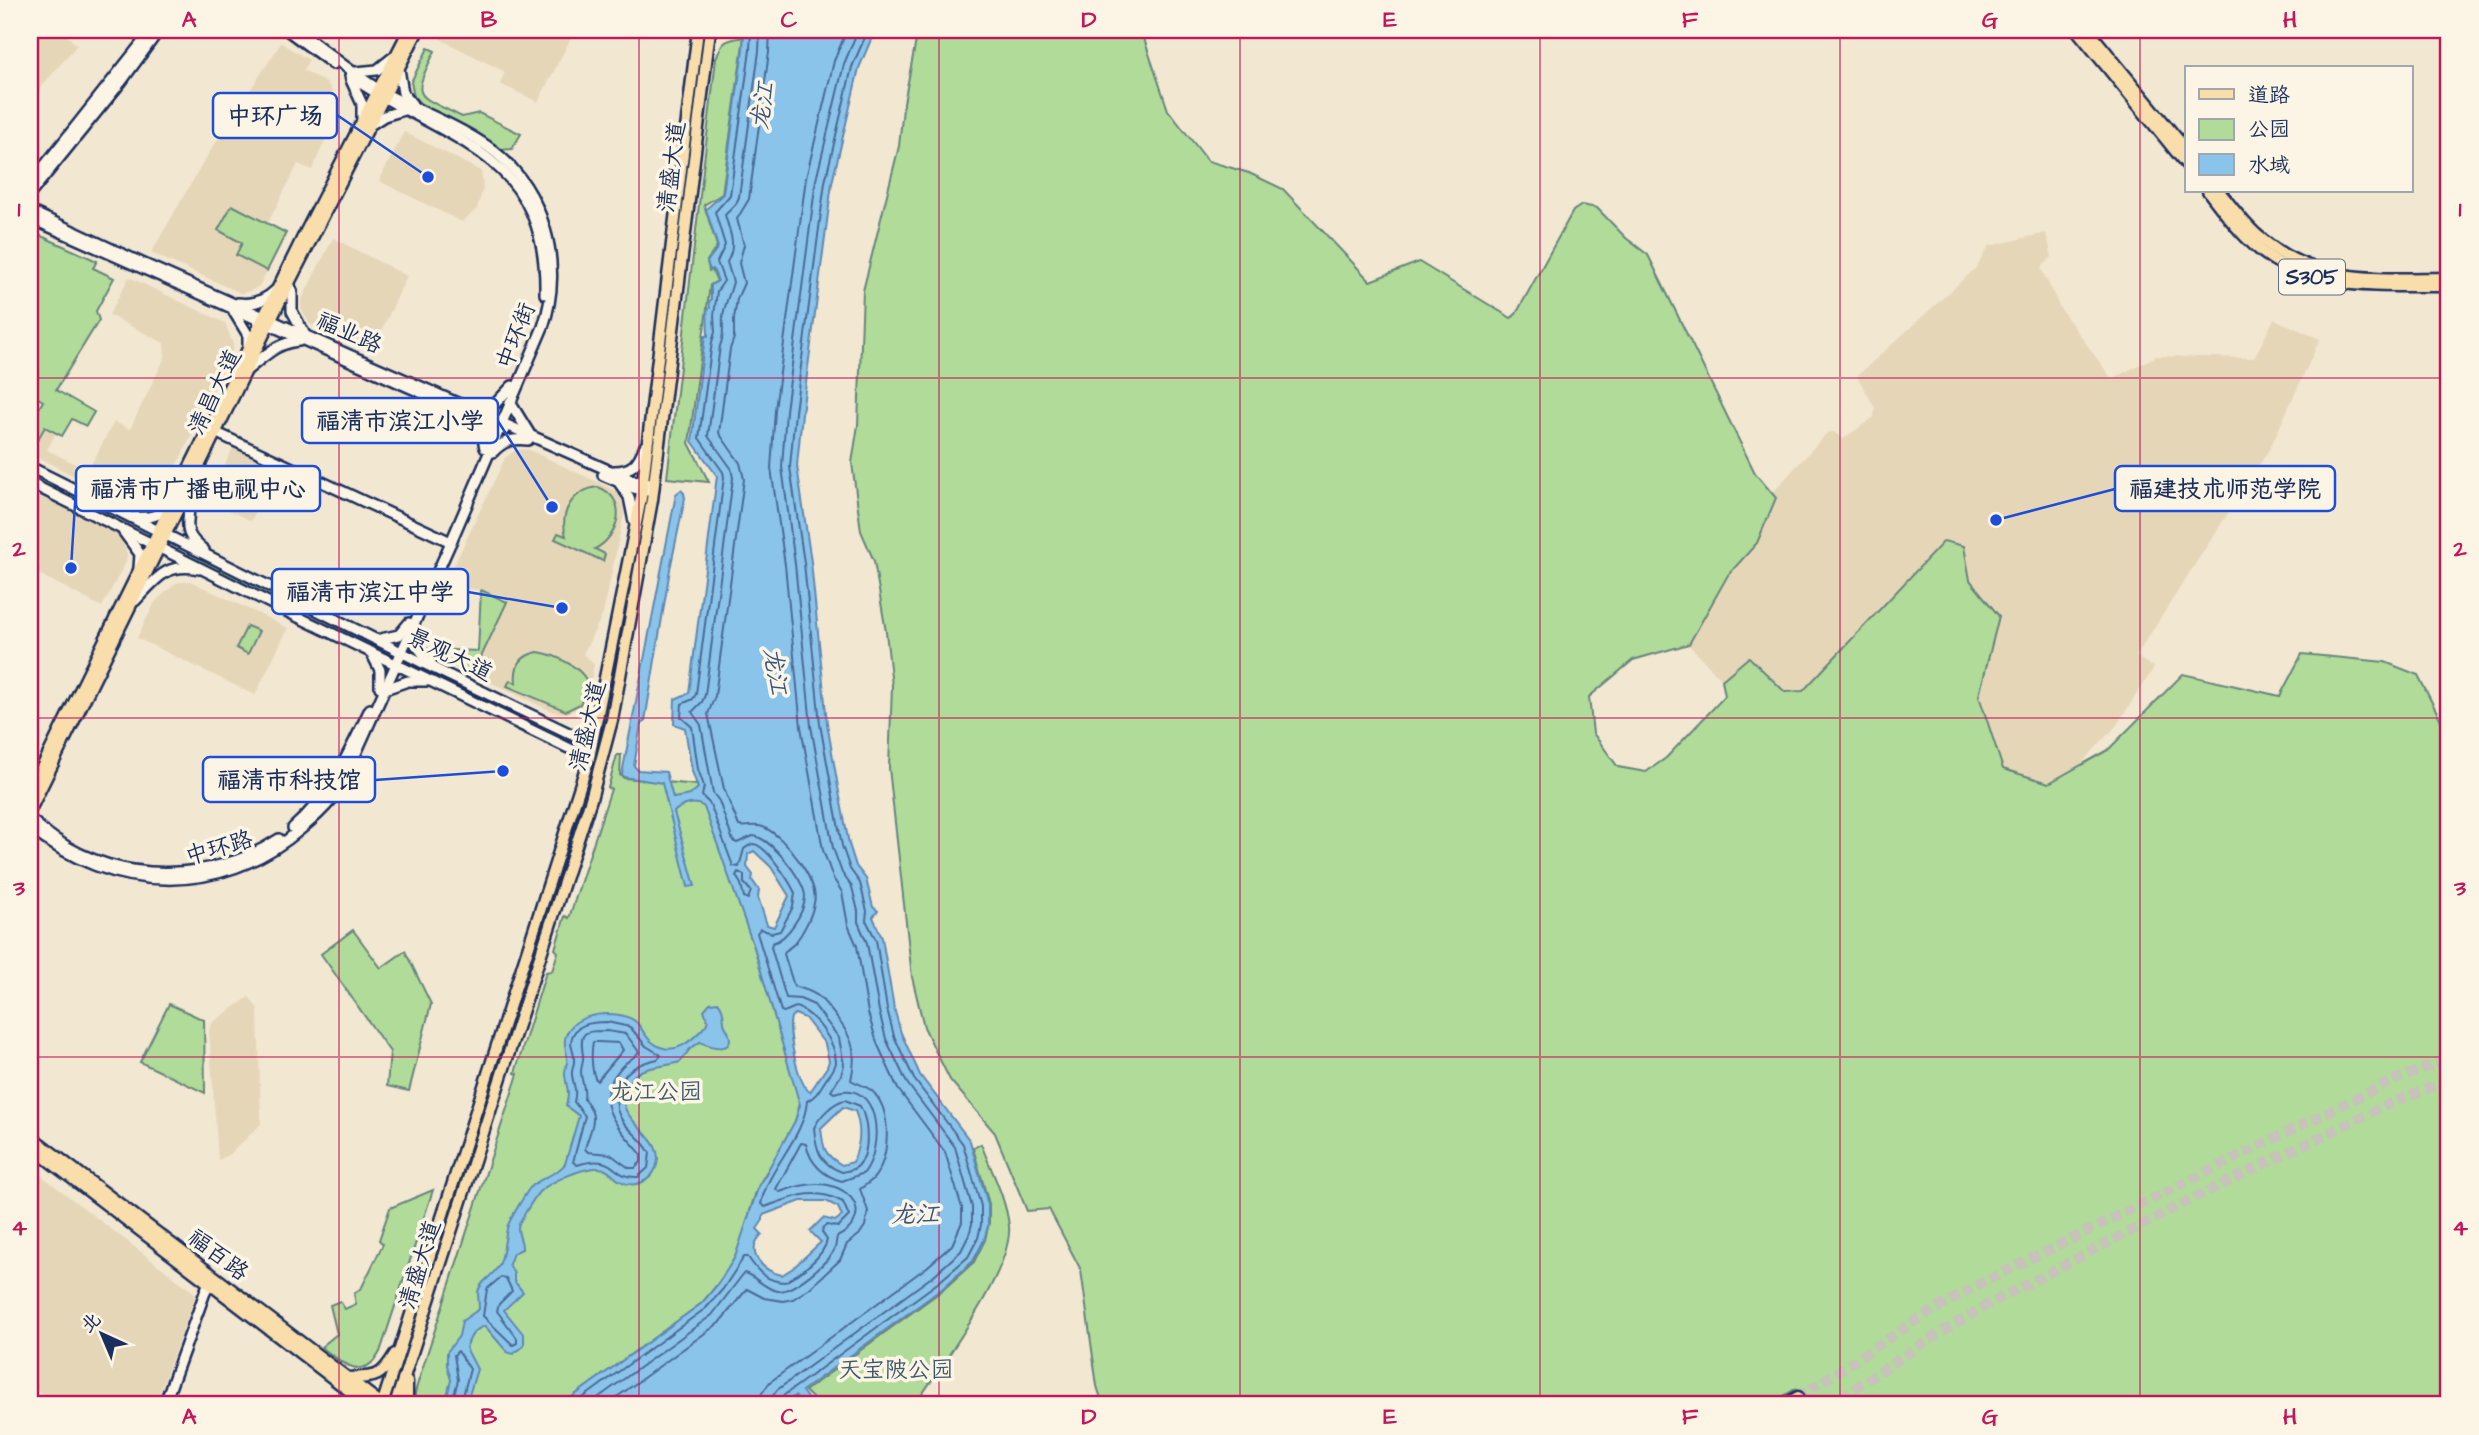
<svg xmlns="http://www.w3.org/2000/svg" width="2479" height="1435" font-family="'Architects Daughter','LXGW WenKai TC',sans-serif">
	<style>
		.built { fill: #e6d6b8 }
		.green { fill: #b1db99; stroke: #66857c; stroke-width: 2 }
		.water { fill: #8bc4ea; stroke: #5e88b2; stroke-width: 2; fill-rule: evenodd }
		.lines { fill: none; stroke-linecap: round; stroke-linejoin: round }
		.shore { stroke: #486b96; stroke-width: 2 }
		.primary-tunnel { stroke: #c7c2ba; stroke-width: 10; stroke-dasharray: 10 5; stroke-linecap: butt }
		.secondary-casing { stroke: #1b2f5e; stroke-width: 14 }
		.primary-casing { stroke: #1b2f5e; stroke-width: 15 }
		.secondary { stroke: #fcf5e5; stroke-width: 9 }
		.primary { stroke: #f9deab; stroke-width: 10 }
		.grid { fill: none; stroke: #c2185b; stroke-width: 2; stroke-opacity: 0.55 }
		.labels { text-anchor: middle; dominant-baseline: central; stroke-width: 7; stroke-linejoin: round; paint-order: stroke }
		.shield { fill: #fcf5e5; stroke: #5e6a86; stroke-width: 2 }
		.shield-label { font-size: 21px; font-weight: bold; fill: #1b2f5e }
		.street-label { font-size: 23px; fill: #1b2f5e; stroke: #fcf5e5 }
		.park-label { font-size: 23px; fill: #405a6d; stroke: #fcf5e5 }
		.water-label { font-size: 24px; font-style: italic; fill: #375481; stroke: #fcf5e5 }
		.leader { fill: none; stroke: #1d4ed8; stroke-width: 2.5 }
		.callout-dot { fill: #1d4ed8; stroke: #fcf5e5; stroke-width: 2.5 }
		.callout { fill: #fcf5e5; stroke: #1d4ed8; stroke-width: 2.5 }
		.callout-label { font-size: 24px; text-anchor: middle; font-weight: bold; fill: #1b2f5e }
		.neatline { fill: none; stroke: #c2185b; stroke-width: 2.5 }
		.grid-label { font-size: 23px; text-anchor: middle; font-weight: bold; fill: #c2185b }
	</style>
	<rect width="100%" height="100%" fill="#f2e7d1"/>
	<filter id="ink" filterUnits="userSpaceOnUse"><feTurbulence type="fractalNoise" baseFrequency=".0143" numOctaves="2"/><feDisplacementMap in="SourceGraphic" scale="14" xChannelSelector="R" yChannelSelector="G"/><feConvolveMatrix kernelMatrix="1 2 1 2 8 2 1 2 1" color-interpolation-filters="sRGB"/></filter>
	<g filter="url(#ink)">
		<g class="built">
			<path d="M30,30H63L62,31L77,45L30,100Z"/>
			<path d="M445,30H575L538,102L500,84L505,72L440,39Z"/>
			<path d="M281,43L309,60L303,70L325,82L330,87L337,104L336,115L312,170L298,164L268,223L232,205L218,230L242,243L237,255L267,271L259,286L250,291L241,293L151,253L207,156Z"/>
			<path d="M404,132L481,171L483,188L477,209L462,222L379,181Z"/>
			<path d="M2046,233L2052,257L2041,268L2060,308L2112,379L2156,356L2254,358L2274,319L2320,339L2270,448L2136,656L2154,668L2116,726L2077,768L2049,783L2003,770L1979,696L1999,616L1970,580L1944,541L1803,691L1785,692L1749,657L1722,680L1689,645L1728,575L1757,543L1776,498L1772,493L1827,433L1834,432L1843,439L1874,417L1875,408L1857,376L1976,268L1989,246Z"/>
			<path d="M333,238L407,276L372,351L310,324L301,309V301Z"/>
			<path d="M129,277L225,323L234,347L182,455L158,495L139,505H130L30,453V442L35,444L46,427L56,433L47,450L88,470L114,422L130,429L165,357L164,343L109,315Z"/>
			<path d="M233,448L276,469L251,521L208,500Z"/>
			<path d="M527,449L612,489L620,496L623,505L624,514L603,614L583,654L594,664L587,699L579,708L568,713L553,712L473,674L507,602L481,590L444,587L505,458L516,450Z"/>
			<path d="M30,490L116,533L122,539L127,554L126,562L102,607L35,572L40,563L30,557Z"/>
			<path d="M190,581L288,628L255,695L137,638L155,602L176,583Z"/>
			<path d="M249,997L258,1009L261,1124L229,1155L218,1160L209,1030L213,1022Z"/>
			<path d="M30,1167L196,1294L155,1405H55L30,1385Z"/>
		</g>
		<g class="green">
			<path d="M918,30H1141L1168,110L1208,161L1249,173L1283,189L1370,281L1419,262L1511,318L1516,314L1573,211L1582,205L1597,208L1626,238L1648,255L1755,473L1776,498L1757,543L1728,575L1689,644L1633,660L1589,697L1593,733L1618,767L1646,772L1666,758L1725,696L1722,680L1749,657L1785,692L1803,691L1944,541L1964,546L1970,580L1999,616L1979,696L2003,769L2049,783L2108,750L2183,674L2280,696L2302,654L2385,662L2418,675L2449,736V1405H1806L1795,1389L1769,1405H1103L1097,1386L1081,1270L1049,1209L1027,1211L995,1133L950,1080L936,1052L924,1027L912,977L889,768L892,686L886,632L874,561L861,531L852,463L858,425L863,291L899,146L903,108Z"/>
			<path d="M744,37L722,194L704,205L717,246L707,261L709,271L712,270L717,281L710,285L689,443L709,482L667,478L716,59C722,41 725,40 744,37Z"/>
			<path d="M428,48L435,51C410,101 416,93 462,117L479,113L521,134L512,149L501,150L480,136L424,107L414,97L411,82Z"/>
			<path d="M232,205L286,233L267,271L236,255L242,243L218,230Z"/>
			<path d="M30,231L97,261L93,268L114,278L96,311L99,320L56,390L94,412L86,426L72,419L62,436L45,427L35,444L30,442V424L43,401L30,393V306L34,302L30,299Z"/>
			<path d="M30,472L113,513L114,517L110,518L30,478Z"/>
			<path d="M598,487C629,498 620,536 595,549L605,554L603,561L555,539L558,533L566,536C559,512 573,490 598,487Z"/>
			<path d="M189,552L281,597L282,601L278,602L189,558Z"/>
			<path d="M481,590L507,602L473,674L441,659L430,649L478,651Z"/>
			<path d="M247,626L259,631L248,654L236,648Z"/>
			<path d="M538,652C554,654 588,669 588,688L580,704L566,711L507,686L510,680L516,683C514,666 521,655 538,652Z"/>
			<path d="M617,755H621L620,775L624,778L697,785L754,947L798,1094C804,1125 771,1160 758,1187C748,1210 746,1237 734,1259C725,1275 714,1289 702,1303L561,1405H416L415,1393L418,1382L518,1074L515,1073L546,972L552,971L558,952L555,949L565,916L569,918L611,789L608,788Z"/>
			<path d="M353,930L381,968L405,951L431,1004L409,1091L387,1086L390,1052L321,954Z"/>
			<path d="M169,1004L204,1020L205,1093L140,1062Z"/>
			<path d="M981,1144C991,1170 1006,1198 1009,1226C1013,1271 940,1366 915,1405H819L805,1391L944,1289L974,1262L985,1240L989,1223V1204L973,1148Z"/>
			<path d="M433,1190L380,1352C363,1383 341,1362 321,1347L337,1334L330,1305L340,1301L345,1309L356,1304L354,1294L362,1287L383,1244L379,1240L390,1208Z"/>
		</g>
		<g class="water">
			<path d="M744,30H875L859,68L832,183L802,413L797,466L811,562L827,723L838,787L849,844L856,866L866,879L873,907L878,911L873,917L882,938L894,1008L901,1033L920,1075L970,1141L988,1205V1226L984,1240L973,1261L943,1288L802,1391L812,1405H802L795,1396L783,1405H561L702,1303L718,1284L735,1257L758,1188L795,1121L800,1105L754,947L704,807C695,800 681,805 674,812L695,886L688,887L662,783L624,777L622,774L676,494L681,490L684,493L685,498L670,569L645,721L641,724L634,766L638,770L666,772L673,798L690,795L698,788L692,771L685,728L674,724L675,699L689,693L717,476L692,441L705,336H708L707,310L710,308L709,301L711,300V285L718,281L713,269L710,270L707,262L718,247L706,209L723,194L743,49ZM754,851L771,867L789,896L774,927L767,925L758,897L759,890L752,880L753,875L747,867L748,854ZM795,1014L805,1018L825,1044L829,1061L827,1067L810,1092C798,1085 787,1031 791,1017ZM843,1107L855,1111C862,1129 860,1144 853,1162L842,1165C824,1155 823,1148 821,1128ZM801,1201H826L838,1207L842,1216L835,1221L823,1218L810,1231L821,1242L793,1268L782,1275C763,1272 744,1252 762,1234L757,1229L763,1220V1215Z"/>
			<path d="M718,1002C724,1009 723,1014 724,1023C725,1027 728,1030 729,1034C735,1055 709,1046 700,1042L690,1049L680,1062C668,1066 655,1066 643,1070C636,1073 631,1078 628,1084C606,1121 670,1134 656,1168C650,1182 634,1189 620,1181C612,1176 608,1168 598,1168C583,1167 550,1182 539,1192C536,1195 521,1219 519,1224C515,1232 523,1240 522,1249L513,1253L509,1264L514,1274V1281L523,1292L504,1310L524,1335V1346L513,1354L507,1352L485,1326C473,1330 470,1337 466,1348L477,1369L466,1405H450L447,1396L451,1380L447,1365V1352L459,1336L462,1321L479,1309C479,1304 478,1298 478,1292C480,1280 496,1275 500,1263C505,1250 504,1238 508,1225C511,1218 524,1196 529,1189C539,1177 556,1176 565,1164L579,1116L566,1106C570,1089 567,1091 565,1075C564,1069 568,1065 567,1059C567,1049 562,1043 567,1033C577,1012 617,1009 635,1021C642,1027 644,1036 652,1042C673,1059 692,1041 706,1025L708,1021L704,1010L710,1003Z"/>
		</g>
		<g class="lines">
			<g class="shore">
				<path d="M738,872L744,875V883L751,891L748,899L744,897L741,884L736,876Z"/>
				<path d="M607,1022L630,1027L646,1046L661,1055L658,1059C650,1061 640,1063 632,1069C615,1081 611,1107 624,1123C632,1133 644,1141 650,1153L648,1168L638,1177C610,1179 618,1152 577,1165L573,1162L585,1116L574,1102C577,1089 574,1088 572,1075C571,1070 575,1064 574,1058C574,1052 571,1048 571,1042C573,1023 593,1022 607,1022Z"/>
				<path d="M607,1031L626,1034L639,1052C634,1059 624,1062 619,1070C590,1105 620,1128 641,1154V1162L635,1168H629L610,1154L588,1152L585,1149C590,1128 601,1118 584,1099C586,1087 581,1082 581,1072C581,1066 584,1061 583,1055C579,1031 584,1031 607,1031Z"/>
				<path d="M598,1042L619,1043L623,1050L597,1081C591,1074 591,1052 593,1042Z"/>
				<path d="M845,1100L860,1106C868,1121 871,1153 858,1166C854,1170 847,1171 842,1172C820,1164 816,1150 814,1128C819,1117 833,1102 845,1100Z"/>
				<path d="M501,1277L506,1278L512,1291L499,1304L497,1311L517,1338V1343L513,1345L483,1316L487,1289Z"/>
				<path d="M458,1351L470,1369L463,1396L458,1402L454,1395L458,1380L454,1355Z"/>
				<path d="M573,1405L706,1308L723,1289L744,1257H748C757,1271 767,1282 785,1282C799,1274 824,1257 827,1240L822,1232L823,1228L827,1225L838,1227L849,1216L843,1202C814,1186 793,1197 765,1207L761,1204C768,1167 804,1139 807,1101C817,1096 819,1090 825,1081C829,1075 835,1070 836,1062C836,1042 814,1013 796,1007L784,1012L781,1011L757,933L760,929L772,933L780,931L793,907L795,893C790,882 767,846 754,844C750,844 747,847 744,849L739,867L733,866L710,804L702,796L704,786L698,769L692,727L681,717L682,704L693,699L696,694L724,477L723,472L699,438L712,342L715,332L714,316L717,291L724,281L717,262L725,245L715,212L730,195L750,50L751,30"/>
				<path d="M588,1405L712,1315L744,1273C756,1276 764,1289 778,1291C793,1292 829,1262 835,1248C836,1245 836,1240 837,1237C868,1222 860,1192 828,1185C812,1182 796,1186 780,1192L776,1189L801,1143L806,1144C810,1163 823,1176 842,1181L864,1173C884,1147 881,1078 834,1093L831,1091L841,1075L844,1065L839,1038L814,1005L800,999L786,998L771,947L772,943C787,940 805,912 805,896C804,879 770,837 753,836L737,843L733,841L719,801L713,793L701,725L692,712L702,702L705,695L733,478L731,468L708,436L720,346C725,335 722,327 723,316C725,303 730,294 733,282L727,262C737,245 730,233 725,215L736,204L739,197L759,51L760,30"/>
				<path d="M606,1405L719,1323L747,1289L764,1298L783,1301L793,1299L810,1288L840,1260L847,1244L859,1235L865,1226L868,1211L860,1189C864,1186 869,1183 873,1179C890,1159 892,1114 875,1094C869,1086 859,1085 851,1080C857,1053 854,1040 837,1018C820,997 821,994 794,986L784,954C786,949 791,947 795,943C803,933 812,916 814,903C820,882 784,836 765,828C756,823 747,828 739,826L724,789L708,714L715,696L744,479L740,463L719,433L730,349L734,338V319L737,299L744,283L739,263L744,245L737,219L749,199L769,52L770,30"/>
				<path d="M760,1405L762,1393L770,1382L927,1267L952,1245L962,1222V1208L945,1152L898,1089L877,1043L868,1013L857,946L848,925L842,892L833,878L823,850L801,727L785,565L771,468L775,410L806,178L834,61L847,30"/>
				<path d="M770,1405L772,1397L777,1390L933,1276L961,1251L969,1235L972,1224V1207L955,1147L907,1083L886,1039L879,1011L867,943L858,922V911L852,887L842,873L833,848L811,726L795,564L782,467L786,411L816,180L844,64L858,30"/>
				<path d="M779,1405L783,1396L939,1282L968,1257L978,1238L981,1225V1206L963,1144L914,1079L894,1036L887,1009L876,940L866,920L867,911L860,883L850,869L842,846L820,724L804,563L790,467L795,412L825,182L852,67L868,30"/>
			</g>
			<g class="primary-tunnel">
				<path d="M1798,1397L1920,1318L1978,1285L2391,1081L2449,1059"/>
				<path d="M1829,1405L1930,1339L1985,1306L2202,1194L2391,1103L2449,1080"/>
			</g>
			<defs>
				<g id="secondary">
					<path d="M287,30L333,64"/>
					<path d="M399,69L403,93L412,104"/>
					<path d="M356,72L377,70L396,55"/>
					<path d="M350,76C446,143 548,149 545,294"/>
					<path d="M351,80L362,104V119"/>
					<path d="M370,125L384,116L404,110"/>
					<path d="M30,184L145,39"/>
					<path d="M30,194L121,82L159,30"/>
					<path d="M30,211L142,263L608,470L635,481L649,484"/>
					<path d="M30,218L505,430"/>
					<path d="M289,283L292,291V311L304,333"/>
					<path d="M238,303C253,305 265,301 276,290"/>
					<path d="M234,312L248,335V346"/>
					<path d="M247,370C265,356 276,343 299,341"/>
					<path d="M510,402L529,433"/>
					<path d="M474,409L495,404L512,386"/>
					<path d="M471,417L482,433L485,448"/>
					<path d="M217,433L451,542"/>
					<path d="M493,452C503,441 513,438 528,440"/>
					<path d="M30,467L427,665L592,744"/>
					<path d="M614,471C633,471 638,463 645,446"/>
					<path d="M603,475L634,488L653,492"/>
					<path d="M30,483L294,615L589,758"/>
					<path d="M620,484L629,497L634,522"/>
					<path d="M185,496C196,521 175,528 204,550"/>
					<path d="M135,517C149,518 159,517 169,505"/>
					<path d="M123,531L140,554L139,568"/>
					<path d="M135,601C156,579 166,562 199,569"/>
					<path d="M414,627L416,645L435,668"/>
					<path d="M376,640L399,635L409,623"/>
					<path d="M371,652L380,670V687"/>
					<path d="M385,689L408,681H427"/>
					<path d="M30,819C38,826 46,833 55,839C119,885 215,882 279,839"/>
					<path d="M30,828C112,893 219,899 301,829C312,820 323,810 332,799C338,790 343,780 348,771L451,542L543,327C565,263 544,186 487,146C457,125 421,112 388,95C356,77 327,52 297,30"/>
					<path d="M293,828C330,796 349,753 370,709"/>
					<path d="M30,1400L36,1405"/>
					<path d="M164,1405L211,1276"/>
				</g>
				<g id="primary">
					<path d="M2077,30L2187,165"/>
					<path d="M2088,30L2187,151"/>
					<path d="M2208,191C2222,209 2236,229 2253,244C2306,294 2383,285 2449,286"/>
					<path d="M2219,191C2231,206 2243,223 2258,236C2316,286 2378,278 2449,278"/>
					<path d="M30,792L303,237L409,30"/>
					<path d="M30,810L289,283L418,30"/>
					<path d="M30,1136L383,1405"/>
					<path d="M30,1146L368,1405"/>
					<path d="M348,1378C375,1377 380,1379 395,1354"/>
					<path d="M407,1381V1405"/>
					<path d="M382,1405L589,758L641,498L698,30"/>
					<path d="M395,1405L591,799L612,720L652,500L710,30"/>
					<path d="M1784,1405L1798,1397"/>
				</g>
			</defs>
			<use href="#secondary" class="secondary-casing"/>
			<use href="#primary" class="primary-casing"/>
			<use href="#secondary" class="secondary"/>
			<use href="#primary" class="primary"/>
		</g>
	</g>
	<path class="grid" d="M339,30V1405M639,30V1405M939,30V1405M1240,30V1405M1540,30V1405M1840,30V1405M2140,30V1405M30,378H2449M30,718H2449M30,1057H2449"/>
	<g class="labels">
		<rect class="shield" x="2279" y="259.5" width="66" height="35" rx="5"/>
		<g class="shield-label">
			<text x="2312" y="277">S305</text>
		</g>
		<g class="street-label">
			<text transform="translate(672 167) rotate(-83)">清盛大道</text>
			<text transform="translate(349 333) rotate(24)">福业路</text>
			<text transform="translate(516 336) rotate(-69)">中环街</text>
			<text transform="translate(215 392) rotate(-64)">清昌大道</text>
			<text transform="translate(450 655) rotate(26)">景观大道</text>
			<text transform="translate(588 726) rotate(-77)">清盛大道</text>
			<text transform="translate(219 848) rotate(-16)">中环路</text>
			<text transform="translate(218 1255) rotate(37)">福百路</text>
			<text transform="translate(420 1265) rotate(-73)">清盛大道</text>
		</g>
		<g class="park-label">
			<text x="656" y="1092">龙江公园</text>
			<text x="896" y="1370">天宝陂公园</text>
		</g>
		<g class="water-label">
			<text transform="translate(763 106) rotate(-82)">龙江</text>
			<text transform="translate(775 671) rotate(81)">龙江</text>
			<text x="915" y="1215">龙江</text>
		</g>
	</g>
	<path class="leader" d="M428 177L337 115M552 507L498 421M71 568L76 488M1996 520L2115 489M562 608L468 592M503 771L375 780"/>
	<g class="callout-dot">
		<circle cx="428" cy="177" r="7"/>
		<circle cx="552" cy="507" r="7"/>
		<circle cx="71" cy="568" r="7"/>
		<circle cx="1996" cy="520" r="7"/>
		<circle cx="562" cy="608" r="7"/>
		<circle cx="503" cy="771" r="7"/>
	</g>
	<g class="callout">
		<rect x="213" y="93" width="124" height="45" rx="7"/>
		<rect x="302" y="398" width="196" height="45" rx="7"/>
		<rect x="76" y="466" width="244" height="45" rx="7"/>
		<rect x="2115" y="466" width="220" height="45" rx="7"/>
		<rect x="272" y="569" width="196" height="45" rx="7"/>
		<rect x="203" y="757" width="172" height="45" rx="7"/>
	</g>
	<g class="callout-label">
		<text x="275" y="124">中环广场</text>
		<text x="400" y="429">福清市滨江小学</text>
		<text x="198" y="497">福清市广播电视中心</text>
		<text x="2225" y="497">福建技术师范学院</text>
		<text x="370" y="600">福清市滨江中学</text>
		<text x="289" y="788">福清市科技馆</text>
	</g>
	<rect width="2479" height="1435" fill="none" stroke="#fcf5e5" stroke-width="77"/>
	<rect x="2185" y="66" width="228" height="126" fill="#fcf5e5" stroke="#a2a6af" stroke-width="2"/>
	<rect x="2199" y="89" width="35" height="10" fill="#f9deab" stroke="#a2a6af" stroke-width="2"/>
	<text x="2248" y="102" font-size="21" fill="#1b2f5e">道路</text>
	<rect x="2199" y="119" width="35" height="21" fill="#b1db99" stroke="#a2a6af" stroke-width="2"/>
	<text x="2248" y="136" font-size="21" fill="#1b2f5e">公园</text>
	<rect x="2199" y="154" width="35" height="21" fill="#8bc4ea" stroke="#a2a6af" stroke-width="2"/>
	<text x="2248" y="172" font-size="21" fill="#1b2f5e">水域</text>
	<g transform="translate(102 1334) rotate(316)" stroke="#fcf5e5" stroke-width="5" paint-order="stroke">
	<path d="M0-5L12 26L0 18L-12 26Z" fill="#1b2f5e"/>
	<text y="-10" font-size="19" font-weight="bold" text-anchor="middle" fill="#1b2f5e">北</text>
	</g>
	<rect x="38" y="38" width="2402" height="1358" class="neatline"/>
	<g class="grid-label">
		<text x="189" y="27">A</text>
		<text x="489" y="27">B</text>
		<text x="789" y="27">C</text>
		<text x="1089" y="27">D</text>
		<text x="1390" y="27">E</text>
		<text x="1690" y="27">F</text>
		<text x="1990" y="27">G</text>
		<text x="2290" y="27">H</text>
		<text x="19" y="216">1</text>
		<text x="2460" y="216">1</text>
		<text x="19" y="556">2</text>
		<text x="2460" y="556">2</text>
		<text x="19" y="895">3</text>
		<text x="2460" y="895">3</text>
		<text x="19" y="1235">4</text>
		<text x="2460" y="1235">4</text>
		<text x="189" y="1424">A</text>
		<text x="489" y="1424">B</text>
		<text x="789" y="1424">C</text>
		<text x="1089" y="1424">D</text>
		<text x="1390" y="1424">E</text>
		<text x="1690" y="1424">F</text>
		<text x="1990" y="1424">G</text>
		<text x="2290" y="1424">H</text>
	</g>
</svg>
